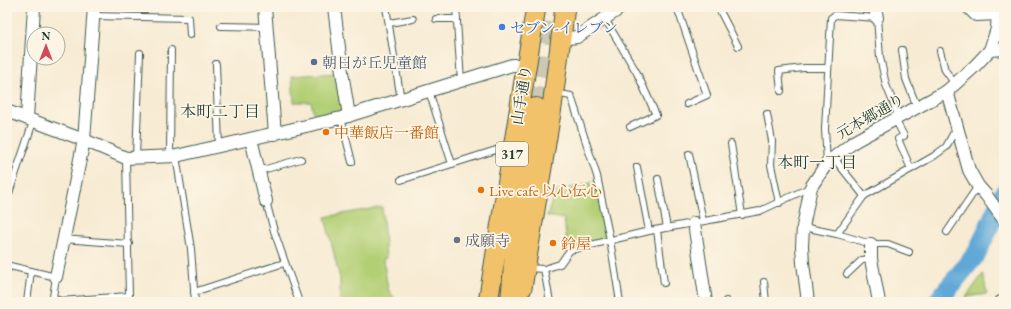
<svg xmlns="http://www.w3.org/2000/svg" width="1011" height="309" font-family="'EB Garamond','Noto Serif JP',serif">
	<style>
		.green { fill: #b2cf75; stroke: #688654 }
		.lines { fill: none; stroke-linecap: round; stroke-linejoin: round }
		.river { stroke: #61a8d7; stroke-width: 20 }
		.motorway-tunnel { stroke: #ccc8b3; stroke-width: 22; stroke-dasharray: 22 11; stroke-linecap: butt }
		.service-casing { stroke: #3f574c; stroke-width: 8 }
		.minor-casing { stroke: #3f574c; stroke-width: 14 }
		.primary-casing { stroke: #3f574c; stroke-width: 21 }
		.motorway-casing { stroke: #3f574c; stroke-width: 24 }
		.service { stroke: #fff; stroke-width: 6 }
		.minor { stroke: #fff; stroke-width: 12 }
		.primary { stroke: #f2c26a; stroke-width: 19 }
		.motorway { stroke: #f2c26a; stroke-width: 22 }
		.shop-dot { fill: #3f7fe0; stroke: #fcf5e5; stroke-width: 1.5 }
		.service-dot { fill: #5c6f8a; stroke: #fcf5e5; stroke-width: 1.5 }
		.food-dot { fill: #e8710a; stroke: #fcf5e5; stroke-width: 1.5 }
		.worship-dot { fill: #6b7280; stroke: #fcf5e5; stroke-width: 1.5 }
		.labels { text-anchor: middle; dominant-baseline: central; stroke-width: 3.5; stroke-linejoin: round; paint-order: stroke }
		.shield { fill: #fcf5e5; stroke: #617469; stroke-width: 1 }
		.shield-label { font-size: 14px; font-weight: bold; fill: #1f3d34 }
		.shop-label { font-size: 15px; fill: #366cbe; stroke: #fcf5e5; text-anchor: start }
		.service-label { font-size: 15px; fill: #4e5e75; stroke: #fcf5e5; text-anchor: start }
		.street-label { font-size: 15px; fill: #1f3d34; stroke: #fcf5e5 }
		.food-label { font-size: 15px; fill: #c56008; stroke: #fcf5e5; text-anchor: start }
		.worship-label { font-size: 15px; fill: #5b616d; stroke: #fcf5e5; text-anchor: start }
		.neighbourhood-label { font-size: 16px; fill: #1f3d34; stroke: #fcf5e5 }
	</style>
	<rect width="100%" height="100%" fill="#fcf5e5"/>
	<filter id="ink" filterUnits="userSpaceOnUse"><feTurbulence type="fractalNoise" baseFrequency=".025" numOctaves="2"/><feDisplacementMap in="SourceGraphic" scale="8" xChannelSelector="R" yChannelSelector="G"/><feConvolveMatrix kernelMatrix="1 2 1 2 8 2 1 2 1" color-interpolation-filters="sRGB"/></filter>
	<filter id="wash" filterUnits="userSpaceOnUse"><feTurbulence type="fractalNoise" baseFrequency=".012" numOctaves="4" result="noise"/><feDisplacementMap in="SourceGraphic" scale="16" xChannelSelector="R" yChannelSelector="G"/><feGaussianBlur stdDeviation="0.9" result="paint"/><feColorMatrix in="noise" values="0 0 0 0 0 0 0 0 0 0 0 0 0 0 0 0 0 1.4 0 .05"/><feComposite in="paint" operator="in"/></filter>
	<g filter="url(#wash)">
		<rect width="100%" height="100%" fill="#f7ebd3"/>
		<g class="green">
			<path d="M336,73L343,110L341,113L315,119L311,102H294L292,76Z"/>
			<path d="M596,182L608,239L567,247L564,219L547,216L555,192Z"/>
			<path d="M382,207L386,258L383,259L388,289L397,302H340V279L325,217Z"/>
			<path d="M983,274L987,294L966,297Z"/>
		</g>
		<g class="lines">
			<path class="river" d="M937,302L977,253L1004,193"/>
		</g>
	</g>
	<g filter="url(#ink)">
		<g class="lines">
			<g class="motorway-tunnel">
				<path d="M536,109L552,7"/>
				<path d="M499,302L503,255"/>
			</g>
			<defs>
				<g id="service">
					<path d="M386,7L401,100"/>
					<path d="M456,7L461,81"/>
					<path d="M677,7L707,95L687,104"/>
					<path d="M718,7L738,46"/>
					<path d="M93,16L189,18L190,35"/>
					<path d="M436,19H457"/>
					<path d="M605,19L637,73L656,115L630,127"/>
					<path d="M389,23L413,19"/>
					<path d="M221,26L267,27"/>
					<path d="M902,50L906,79L917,107"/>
					<path d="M940,51L945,70L955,84"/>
					<path d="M216,64L219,146"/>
					<path d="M429,91L452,164L499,149L511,150"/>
					<path d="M781,91L779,71L803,68H828"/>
					<path d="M555,93L571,96L597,176L610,240L620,302"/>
					<path d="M767,114L772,141L771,165L779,203"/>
					<path d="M341,118L352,162"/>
					<path d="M895,119L904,136L898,139L911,169"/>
					<path d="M731,144L742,215"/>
					<path d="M689,154L703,221"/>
					<path d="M176,156L191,249L195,302"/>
					<path d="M136,157L140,53"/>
					<path d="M170,157L171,50"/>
					<path d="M833,157L864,196"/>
					<path d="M827,163L825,129L831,18L835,15L877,18L880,57L886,85L899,117"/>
					<path d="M637,167L649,231"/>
					<path d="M259,171L301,159"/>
					<path d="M658,179L667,228"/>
					<path d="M401,180L452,164"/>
					<path d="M7,199L33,122"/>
					<path d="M266,201L274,231L299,302"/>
					<path d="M803,227L837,234L871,244H888L909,252"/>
					<path d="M657,230L664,283"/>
					<path d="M947,232L978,186"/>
					<path d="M837,234L864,196L934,156L946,147L953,134L957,129"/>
					<path d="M63,239L129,244"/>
					<path d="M527,268L544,269L560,264L570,250L649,231L760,211L811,187"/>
					<path d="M544,269L550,302"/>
					<path d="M7,270L10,266L56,277L53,297L60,301L129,296L126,158"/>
					<path d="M847,274L862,260L871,259"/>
					<path d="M764,282L766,302"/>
					<path d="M194,292L284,263"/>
					<path d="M726,301V302"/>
					<path d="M27,302L31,271"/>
				</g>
				<g id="minor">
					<path d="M265,7L275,134"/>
					<path d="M334,7L342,72L349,116"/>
					<path d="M875,7L877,18"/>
					<path d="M968,7L976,15L998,14"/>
					<path d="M560,39L577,37L622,7"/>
					<path d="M990,50L1004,49"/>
					<path d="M947,91L969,170L978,186L986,195L1004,220"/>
					<path d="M7,111L84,140L126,158L176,156L341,118L512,65H527"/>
					<path d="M27,118L34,7"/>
					<path d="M251,139L266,201"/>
					<path d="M694,223L706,302"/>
					<path d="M871,244V259L879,302"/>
					<path d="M56,277L84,140L94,7"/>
					<path d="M808,302L803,263L802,246L803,227L811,187L827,163L855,141L947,91L974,67L990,50L997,29L998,7"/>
					<path d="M1001,302L1004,301"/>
				</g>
				<g id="primary">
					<path d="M522,288L552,107L565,7"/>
					<path d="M488,302L536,7"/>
				</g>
				<path id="motorway" d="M512,302L518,229L536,109"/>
			</defs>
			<use href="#service" class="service-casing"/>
			<use href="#minor" class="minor-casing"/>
			<use href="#primary" class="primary-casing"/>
			<use href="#motorway" class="motorway-casing"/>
			<use href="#service" class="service"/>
			<use href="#minor" class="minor"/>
			<use href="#primary" class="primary"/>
			<use href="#motorway" class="motorway"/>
		</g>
	</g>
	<circle class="shop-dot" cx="502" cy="27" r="4"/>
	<circle class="service-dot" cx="314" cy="62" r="4"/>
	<g class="food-dot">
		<circle cx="326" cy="132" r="4"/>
		<circle cx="481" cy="190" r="4"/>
		<circle cx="553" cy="243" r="4"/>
	</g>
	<circle class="worship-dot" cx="457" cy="240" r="4"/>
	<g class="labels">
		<rect class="shield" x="496" y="142" width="32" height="24" rx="3"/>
		<g class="shield-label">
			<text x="512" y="154">317</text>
		</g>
		<g class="shop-label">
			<text x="510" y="27">セブン-イレブン</text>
		</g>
		<g class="service-label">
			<text x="322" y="62">朝日が丘児童館</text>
		</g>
		<g class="street-label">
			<text transform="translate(521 95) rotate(-81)">山手通り</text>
			<text transform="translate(870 116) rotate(-30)">元本郷通り</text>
		</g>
		<g class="food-label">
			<text x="334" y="132">中華飯店一番館</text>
			<text x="489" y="190">Live cafe 以心伝心</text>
			<text x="561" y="243">鈴屋</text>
		</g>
		<g class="worship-label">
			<text x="465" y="240">成願寺</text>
		</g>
		<g class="neighbourhood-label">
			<text x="220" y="111">本町二丁目</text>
			<text x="817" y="162">本町一丁目</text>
		</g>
	</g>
	<rect width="1011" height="309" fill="none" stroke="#fcf5e5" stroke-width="24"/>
	<g transform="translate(46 46)"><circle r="19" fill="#fcf5e5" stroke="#a4ab9e"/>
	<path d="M0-3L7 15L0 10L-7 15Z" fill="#d1495b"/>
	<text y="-6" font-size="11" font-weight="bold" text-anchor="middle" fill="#1f3d34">N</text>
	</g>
</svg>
